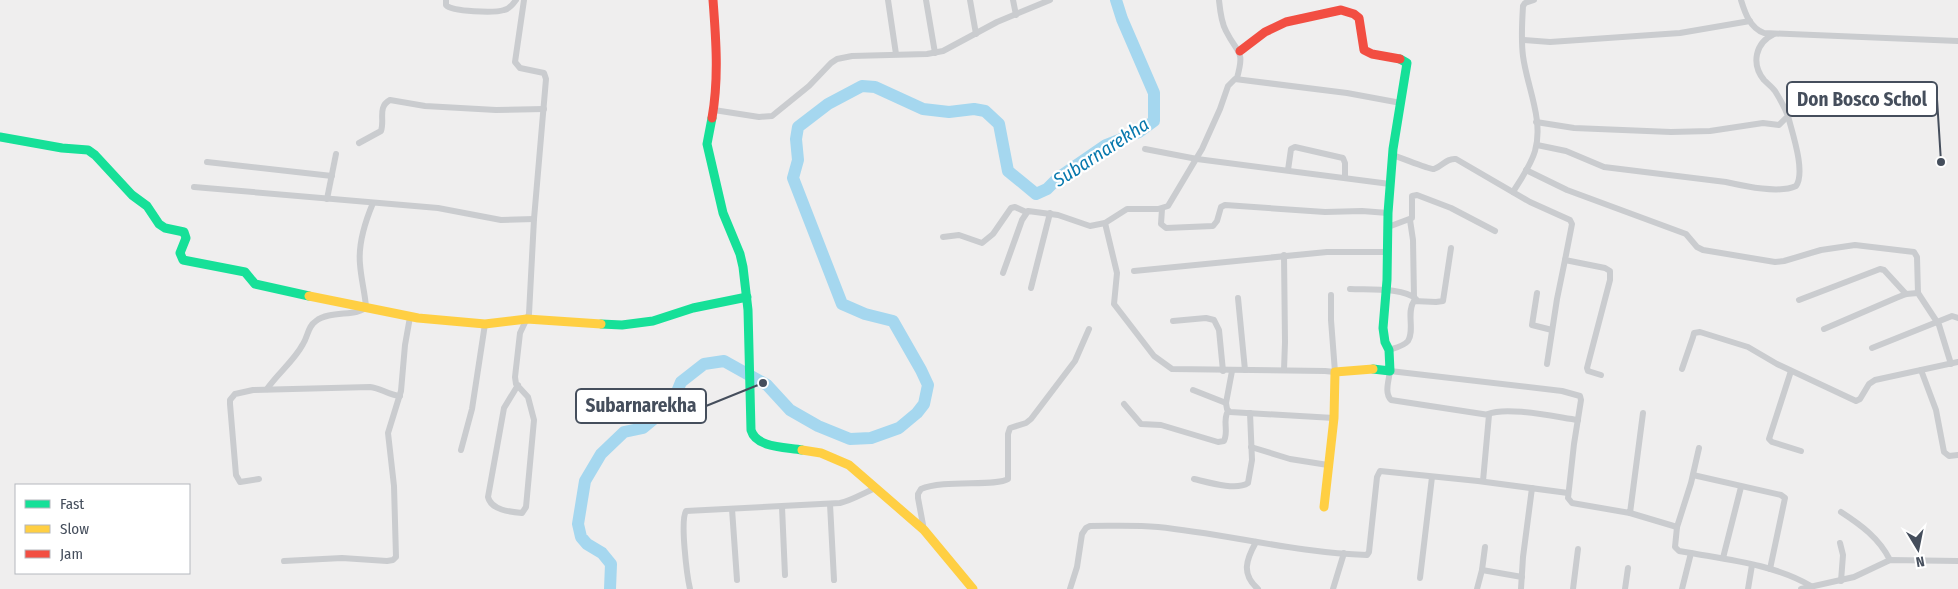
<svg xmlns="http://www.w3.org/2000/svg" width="1958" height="589" font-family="'Fira Sans Condensed',sans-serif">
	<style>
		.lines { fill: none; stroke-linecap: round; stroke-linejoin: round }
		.river { stroke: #a5d7ef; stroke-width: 12 }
		.street { stroke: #cacccf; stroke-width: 6 }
		.fast { stroke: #16e098; stroke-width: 9 }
		.slow { stroke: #ffcf43; stroke-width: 9 }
		.jam { stroke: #f24e42; stroke-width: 9 }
		.labels { text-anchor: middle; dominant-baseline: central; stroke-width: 4.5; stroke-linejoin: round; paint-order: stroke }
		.water-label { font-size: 19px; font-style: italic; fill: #0778ad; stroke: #fff }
		.leader { fill: none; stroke: #454e5c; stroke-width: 2 }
		.callout-dot { fill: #454e5c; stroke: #fff; stroke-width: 2 }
		.callout { fill: #fff; stroke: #454e5c; stroke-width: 2 }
		.callout-label { font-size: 19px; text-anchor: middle; font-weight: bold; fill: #454e5c }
	</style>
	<rect width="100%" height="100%" fill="#efeeee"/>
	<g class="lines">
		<path class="river" d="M610,589L611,564L602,553L587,544L581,537L578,524L585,481L601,454L624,432L643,428L672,404L681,382L704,364L724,361L767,385L790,410L818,426L850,439L871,438L899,428L917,413L924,404L928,385L921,370L893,321L865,314L842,304L793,178L798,160L796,139L798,127L828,104L862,86L875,87L923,109L949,112L974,109L985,111L999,124L1008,171L1036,194L1047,189L1058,178L1106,145L1139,132L1154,121V93L1122,19L1116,0"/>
		<g class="street">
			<path d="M446,0V5C452,12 495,13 504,10C510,9 513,4 516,0"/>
			<path d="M888,0L896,54"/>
			<path d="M926,0L935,53"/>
			<path d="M970,0L976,34"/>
			<path d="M1013,0L1016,15"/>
			<path d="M1219,0C1220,10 1221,22 1226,31C1238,55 1245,49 1237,78"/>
			<path d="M1741,0C1745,13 1750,28 1764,33L1958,41"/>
			<path d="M1523,40L1550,42L1680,33L1750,21"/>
			<path d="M714,110L759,117L772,116L809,86L831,63L837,59L852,56L927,54L943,51L997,22L1050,0"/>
			<path d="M1536,122L1574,128L1671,132L1710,131L1763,123L1779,125L1788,116C1785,108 1780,99 1775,91C1772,87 1768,84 1764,80C1751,64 1755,43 1774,34"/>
			<path d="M359,143L381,131C385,120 377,107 390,100L425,106L496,110L544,109"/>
			<path d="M1537,145L1566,151L1604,167L1726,182C1744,186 1779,194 1796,186C1806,172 1792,132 1788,116"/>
			<path d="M1145,149L1197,159L1390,184"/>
			<path d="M1392,155C1400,157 1430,170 1434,169C1443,166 1446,158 1456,159L1530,202L1570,220L1572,224L1565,260L1605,268L1610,271V280L1587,368L1588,371L1601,375"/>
			<path d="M207,162L332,176"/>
			<path d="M1288,170L1291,149L1295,147L1343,158L1345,163V177"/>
			<path d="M1526,170L1567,190L1686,234L1697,247L1703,250L1775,262L1784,261L1821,250L1855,245L1914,252L1917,257L1918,293"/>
			<path d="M194,187L438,208L501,220L534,219"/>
			<path d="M1513,192C1521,179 1531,165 1535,151C1544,120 1527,87 1523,56C1521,41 1522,22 1523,6L1525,3L1534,0"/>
			<path d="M327,199L336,154"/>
			<path d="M1162,209L1161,224L1166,228L1213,226L1217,221L1221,207L1225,205L1325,212L1362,211L1388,213"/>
			<path d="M1410,220L1413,240L1414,297"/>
			<path d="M1105,223L1117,273L1114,304L1154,356L1172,369L1325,371L1335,372L1331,320V295"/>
			<path d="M1388,227L1412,218V196L1417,195L1451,208L1495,231"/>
			<path d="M943,237L959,235L982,243L993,234L1011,208L1015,207L1026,212"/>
			<path d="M1284,255L1285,342L1284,370"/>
			<path d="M1134,271L1327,252H1388"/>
			<path d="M1003,273L1022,220L1028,211L1058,215L1090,226L1105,223L1127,209H1158L1168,206L1202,149L1220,109L1228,86L1235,79L1347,93L1401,103"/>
			<path d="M1031,288L1050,213"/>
			<path d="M1350,289C1367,290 1404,287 1416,299"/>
			<path d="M1537,293L1532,325L1552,330"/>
			<path d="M1238,298L1245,370"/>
			<path d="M1799,300L1880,269L1884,270L1906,294"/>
			<path d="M1173,321L1206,318L1214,320L1219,330L1223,371"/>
			<path d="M1824,329L1896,298L1906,294L1918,293L1939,325L1951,364"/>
			<path d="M1872,348L1952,316L1958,318"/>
			<path d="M1389,350C1395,348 1404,346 1408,341C1415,330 1406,312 1414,301L1436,302L1443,301L1451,248"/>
			<path d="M1547,364L1557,299L1565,260"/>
			<path d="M1682,369L1693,337L1694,333L1700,332L1748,347L1777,364L1856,401L1860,399L1869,384L1875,380L1958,362"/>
			<path d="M1921,370L1936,410L1944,452L1949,456L1958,455"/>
			<path d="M1232,371L1226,403L1227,409L1230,412L1334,418"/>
			<path d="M1791,371L1769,439L1772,442L1801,451"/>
			<path d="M518,385L504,408L488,497C491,510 510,512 522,513L526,507L534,420L528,397L516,384L515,377L520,333L529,314L534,219L546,79L544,73L520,68L515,62L524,0"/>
			<path d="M267,389C278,373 294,361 303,344C308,336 308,326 316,321C330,310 358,317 366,307C365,293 361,279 360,264C358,243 365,222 373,203"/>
			<path d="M1193,390L1226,403"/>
			<path d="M1124,404L1141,424L1161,425L1218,442L1224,441C1229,431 1222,421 1228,411"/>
			<path d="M1488,414C1507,406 1556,417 1578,420"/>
			<path d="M1251,447L1290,459L1328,465"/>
			<path d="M461,450L472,409L485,324"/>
			<path d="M1693,475L1781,495L1785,498L1770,569"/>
			<path d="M259,479L240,482L236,475L230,404V400L235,394L253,390L370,387C381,388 388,395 400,396"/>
			<path d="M1194,479C1207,482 1236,491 1248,483L1252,460L1250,413"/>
			<path d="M1483,481L1489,415L1391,400C1384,393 1389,380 1390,371L1562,391L1580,396L1581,400L1574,444L1568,498L1572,503L1630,513L1643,413"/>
			<path d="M830,504L834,580"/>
			<path d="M782,507L785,575"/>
			<path d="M732,509L737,580"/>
			<path d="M1841,512C1861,525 1879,538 1890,560"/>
			<path d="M1630,513L1677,527L1691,483L1699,448"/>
			<path d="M1677,527L1675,547L1679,551L1691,553L1682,589"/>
			<path d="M924,530L918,498V494L921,489C943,479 996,487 1008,479V434L1010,428L1026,423L1031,419L1075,361L1089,329"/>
			<path d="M1256,542C1246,560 1241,574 1258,589"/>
			<path d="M1840,543L1843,555L1841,581"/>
			<path d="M1691,553C1731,560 1775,565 1811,586"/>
			<path d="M1723,558L1741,487"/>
			<path d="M284,561L342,558L387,561L393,560L396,557L394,486L388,433L401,391L405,345L410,317"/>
			<path d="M1482,570L1485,547"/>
			<path d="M1420,578L1432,477"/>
			<path d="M690,589C687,576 680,521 686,511L840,503C853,500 863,493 876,488"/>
			<path d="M1070,589L1077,567L1082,534L1086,528L1090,526C1113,526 1135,525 1158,527C1228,534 1296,553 1367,555L1369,552L1377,477L1380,471L1478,481L1568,493"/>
			<path d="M1333,589L1344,553"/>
			<path d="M1477,589L1482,570L1522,577"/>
			<path d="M1521,589L1523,557L1532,488"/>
			<path d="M1573,589L1578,549"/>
			<path d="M1625,589L1628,568"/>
			<path d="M1748,589L1752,565"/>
			<path d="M1801,589L1854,577L1890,560L1958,561"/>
		</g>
		<g class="fast">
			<path d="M712,118L707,144L723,213L740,254L743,267L748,310L751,430C756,448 786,447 802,450"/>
			<path d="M0,137L62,148L88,150L95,155L132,195L147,206L159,224L165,228L184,232L186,238L180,253L183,260L245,272L255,284L309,296"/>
			<path d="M601,324L622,325L653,321L693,308L747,297"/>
			<path d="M1373,369L1390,371L1389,350L1385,342L1383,328L1387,280L1388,213L1393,149L1407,63L1400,59"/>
		</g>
		<g class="slow">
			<path d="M309,296L418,318L485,324L527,319L601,324"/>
			<path d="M802,450L821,453L849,465L924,530L973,589"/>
			<path d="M1324,507L1334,418L1335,372L1373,369"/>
		</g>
		<g class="jam">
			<path d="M1240,51L1265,32L1286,22L1341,10L1354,14L1359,18L1364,50L1372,54L1400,59"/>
			<path d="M712,118C719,79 716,39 713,0"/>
		</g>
	</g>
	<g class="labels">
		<g class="water-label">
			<text transform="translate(1101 152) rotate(-33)">Subarnarekha</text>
		</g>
	</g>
	<path class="leader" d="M1941 162L1937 99M763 383L706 406"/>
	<g class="callout-dot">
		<circle cx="1941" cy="162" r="5"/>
		<circle cx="763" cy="383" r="5"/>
	</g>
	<g class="callout">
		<rect x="1787" y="82" width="150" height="34" rx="5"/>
		<rect x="576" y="389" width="130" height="34" rx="5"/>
	</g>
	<g class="callout-label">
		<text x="1862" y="106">Don Bosco Schol</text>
		<text x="641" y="412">Subarnarekha</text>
	</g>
	<rect x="15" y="484" width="175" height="90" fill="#ffffff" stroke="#b5b8be"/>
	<rect x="25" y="500" width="25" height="8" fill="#16e098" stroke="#b5b8be"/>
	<text x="60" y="509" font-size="15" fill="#454e5c">Fast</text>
	<rect x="25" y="525" width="25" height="8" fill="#ffcf43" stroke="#b5b8be"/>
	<text x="60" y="534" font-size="15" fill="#454e5c">Slow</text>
	<rect x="25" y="550" width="25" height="8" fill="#f24e42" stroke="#b5b8be"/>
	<text x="60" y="559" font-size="15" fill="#454e5c">Jam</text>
	<g transform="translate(1918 549) rotate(170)" stroke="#ffffff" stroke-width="4" paint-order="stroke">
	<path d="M0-4L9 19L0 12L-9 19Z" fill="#454e5c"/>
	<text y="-8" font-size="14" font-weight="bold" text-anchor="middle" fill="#454e5c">N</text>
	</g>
</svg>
